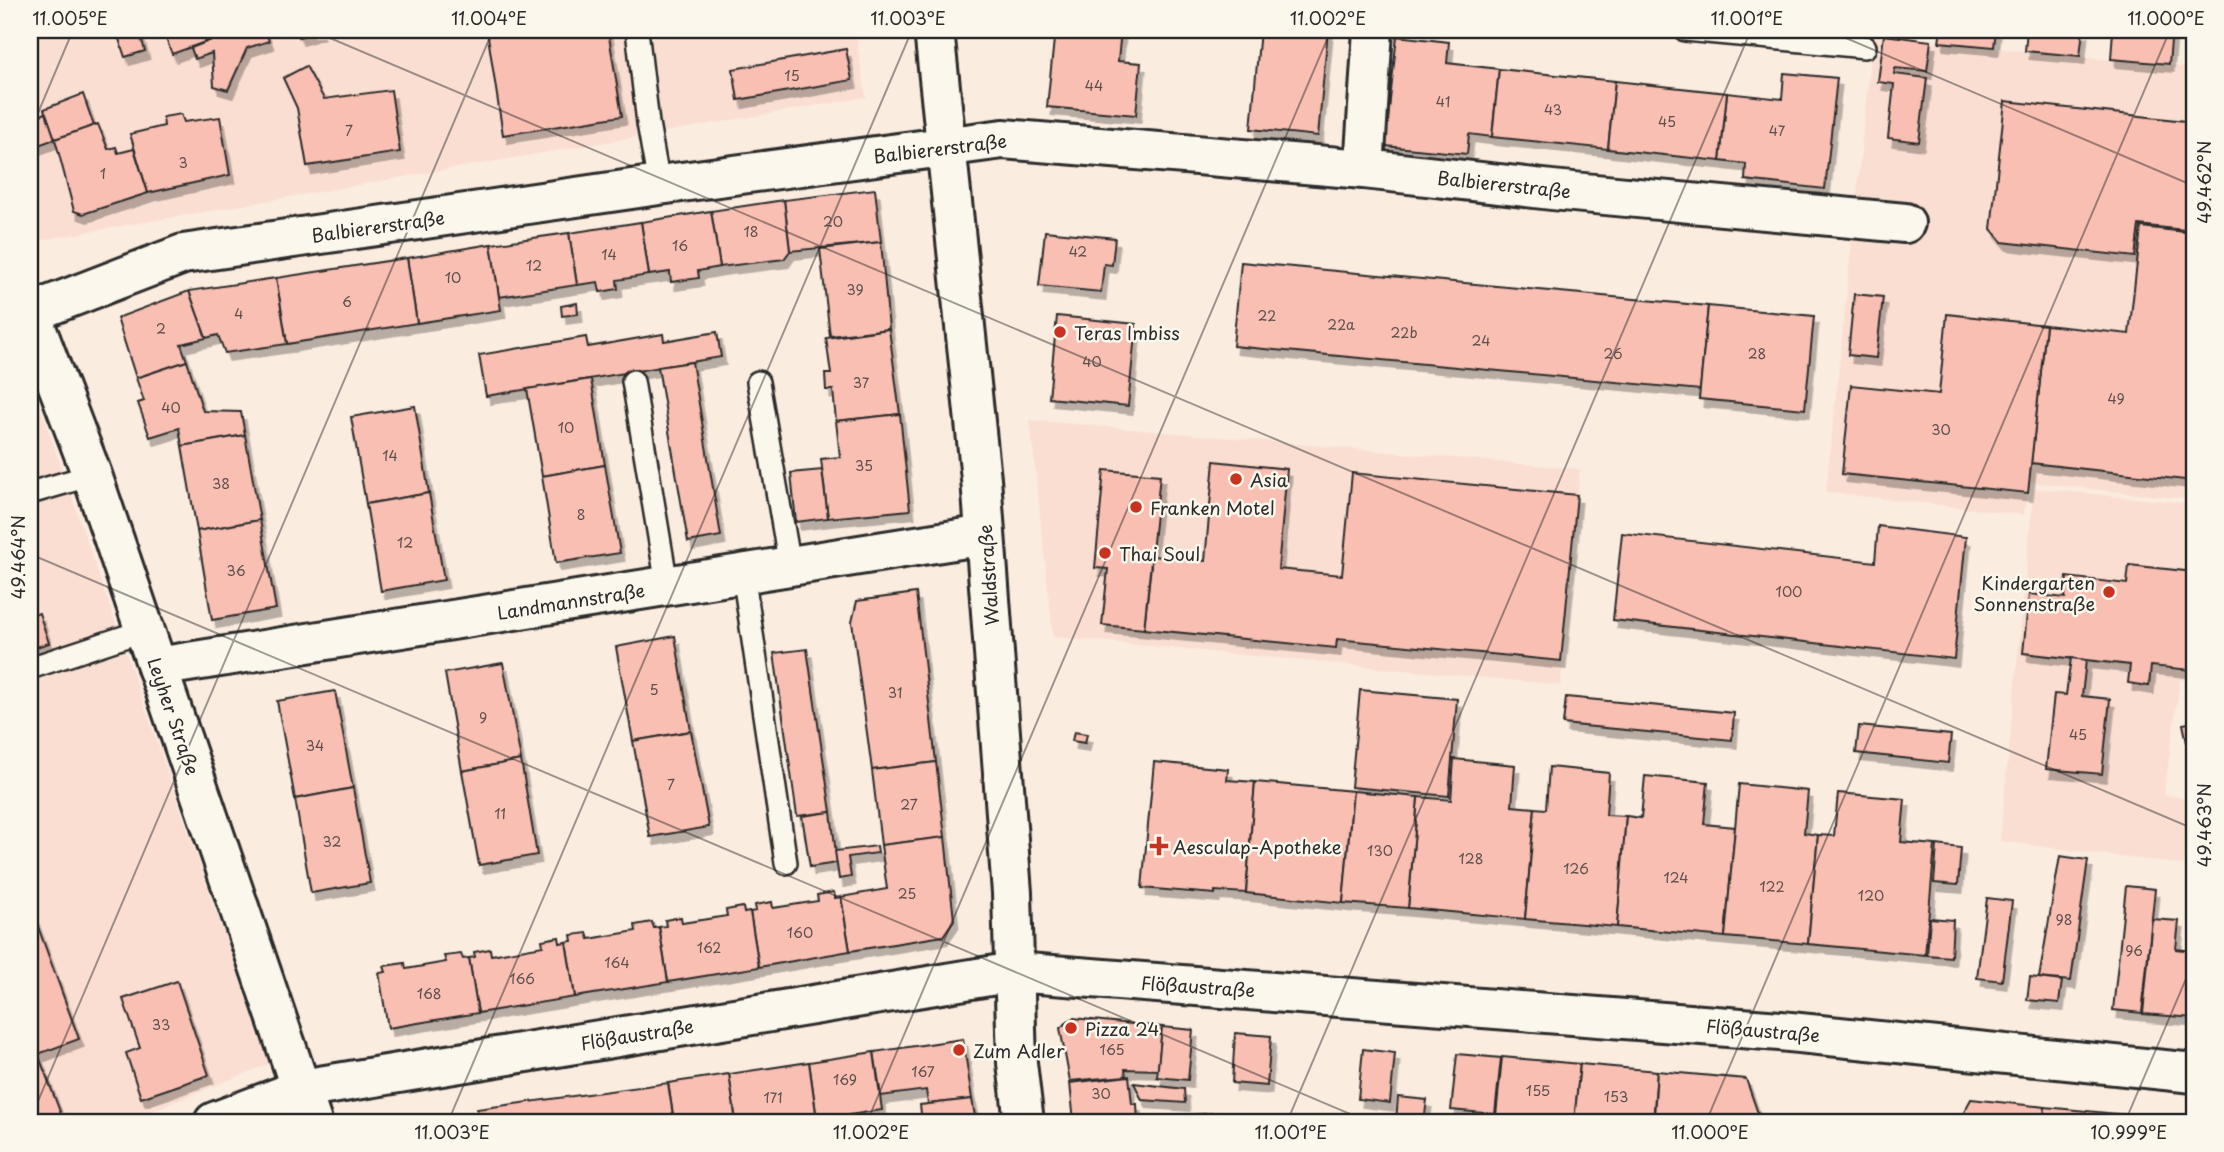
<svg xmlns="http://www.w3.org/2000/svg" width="2224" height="1152" font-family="'Playpen Sans',sans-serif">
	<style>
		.built { fill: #faded2 }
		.building { fill: #f9bfb2; stroke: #2b2b2b; stroke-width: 2; filter: url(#shadow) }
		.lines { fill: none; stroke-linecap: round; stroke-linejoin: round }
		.lane-casing { stroke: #2b2b2b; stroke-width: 26 }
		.street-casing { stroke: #2b2b2b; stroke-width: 44 }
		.secondary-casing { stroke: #2b2b2b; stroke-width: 44 }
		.lane { stroke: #fbf7ec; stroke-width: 21 }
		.street { stroke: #fbf7ec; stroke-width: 38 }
		.secondary { stroke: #fbf7ec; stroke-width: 38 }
		.ticks { fill: none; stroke: #2b2b2b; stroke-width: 2; stroke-opacity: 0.45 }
		.poi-dot { fill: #c8321e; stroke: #fbf7ec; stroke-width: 2.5 }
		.labels { text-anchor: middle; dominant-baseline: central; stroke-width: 5; stroke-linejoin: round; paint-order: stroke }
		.number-label { font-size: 14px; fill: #5e504d }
		.street-label { font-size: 18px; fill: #2b2b2b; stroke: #fbf7ec }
		.poi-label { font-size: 18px; fill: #2b2b2b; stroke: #fbf7ec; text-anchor: start }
		.neatline { fill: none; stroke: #2b2b2b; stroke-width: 2.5 }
		.ticks-label { font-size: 18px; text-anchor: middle; fill: #2b2b2b }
	</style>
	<defs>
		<filter id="shadow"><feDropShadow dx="4.5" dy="8" stdDeviation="0" flood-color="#0004"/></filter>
	</defs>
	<rect width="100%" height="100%" fill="#fbece0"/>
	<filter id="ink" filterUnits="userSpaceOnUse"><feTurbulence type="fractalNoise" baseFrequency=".0143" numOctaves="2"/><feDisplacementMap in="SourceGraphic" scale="14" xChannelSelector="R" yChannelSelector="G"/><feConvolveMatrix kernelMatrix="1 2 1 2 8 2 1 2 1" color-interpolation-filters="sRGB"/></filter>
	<g filter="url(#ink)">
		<g class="built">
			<path d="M30,30H855L866,97L30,242Z"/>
			<path d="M1873,36L2194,68V500L2028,482L2024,515L1826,492Z"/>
			<path d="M30,377L269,1064L125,1122H30Z"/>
			<path d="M1030,420L1580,469L1566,607L1561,685L1053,637Z"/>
			<path d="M2034,488L2194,504V681L2180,680L2164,795L2192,799L2184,865L2000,841Z"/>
		</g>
		<g class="building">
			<path d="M116,30H139L145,51L125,57Z"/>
			<path d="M163,30H229L230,33L172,54Z"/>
			<path d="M229,30H265L269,41L247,48L228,90L214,86L212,53L195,59L191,48L230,33Z"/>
			<path d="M296,30H320L299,37Z"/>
			<path d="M487,30H608L622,116L503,135Z"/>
			<path d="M1055,30H1121L1118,61L1141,63L1136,115L1047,107Z"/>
			<path d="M1260,30H1328L1318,136L1251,129Z"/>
			<path d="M1941,30H1996L1994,47L1939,42Z"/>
			<path d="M2027,30H2083L2080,56L2025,51Z"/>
			<path d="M2113,30H2172L2169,64L2111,59Z"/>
			<path d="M1884,35L1931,41L1927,71L1895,68L1894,74L1927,78L1919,142L1888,138L1894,84L1878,82Z"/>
			<path d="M1397,36L1449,42L1447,63L1499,69L1492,137L1469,134L1467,154L1385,146Z"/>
			<path d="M846,49L852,80L738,100L733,69Z"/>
			<path d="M306,66L324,99L391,90L400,152L307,166L297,108L283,78Z"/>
			<path d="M1499,69L1615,81L1608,149L1492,137Z"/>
			<path d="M1784,73L1837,78L1825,189L1745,180L1746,164L1720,161L1727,93L1782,99Z"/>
			<path d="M1615,81L1727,93L1720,161L1608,149Z"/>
			<path d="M83,94L94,126L55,139L44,109Z"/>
			<path d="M2005,101L2194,122V231L2139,225L2135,257L2002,242L1991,229Z"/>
			<path d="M46,113L55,139L30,148V119Z"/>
			<path d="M181,114L184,122L220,117L230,175L148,193L130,134L164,126L163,117Z"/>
			<path d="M98,124L108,149L116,147L118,153L134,149L148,193L83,214L74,211L55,139Z"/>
			<path d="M875,189L881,242L790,251L784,200Z"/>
			<path d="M784,200L790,251L784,259L720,267L711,211Z"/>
			<path d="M711,211L720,267L698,271L699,278L671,282L670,272L649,275L641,222Z"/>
			<path d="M641,222L649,275L617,280L618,289L600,292L598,282L577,285L569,233Z"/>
			<path d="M2141,227L2194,233V481L2031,463L2046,325L2129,334Z"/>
			<path d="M1045,231L1115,238L1112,265L1104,264L1101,292L1039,286Z"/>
			<path d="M569,233L577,285L499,297L491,244Z"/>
			<path d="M881,242L889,329L830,336L820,249Z"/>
			<path d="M491,244L501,310L417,323L407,258Z"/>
			<path d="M407,258L417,323L287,344L276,278Z"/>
			<path d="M1241,262L1708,306L1700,390L1233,346Z"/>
			<path d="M276,278L287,344L225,353L218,335L206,338L189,291Z"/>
			<path d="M189,291L206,338L181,344L187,361L136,378L117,318Z"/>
			<path d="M1854,294L1883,297L1876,358L1848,355Z"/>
			<path d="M577,303L578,314L562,316L561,306Z"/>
			<path d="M1708,306L1814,316L1805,409L1699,399Z"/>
			<path d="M1947,314L2046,325L2028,493L1842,474L1851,385L1939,394Z"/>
			<path d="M1057,316L1136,324L1128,406L1049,398Z"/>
			<path d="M889,329L900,414L836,421L833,390H826L825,374H831L826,338Z"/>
			<path d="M717,332L721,357L486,396L479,355L586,337L588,347L663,334L664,341Z"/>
			<path d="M187,361L203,411L241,412L245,435L182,446L179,428L150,437L138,403L144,401L136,378Z"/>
			<path d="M692,362L721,536L688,542L658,367Z"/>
			<path d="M591,379L605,465L542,476L527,389Z"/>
			<path d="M415,406L429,493L366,504L351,417Z"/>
			<path d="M900,414L910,510L828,518L821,459L840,457L836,421Z"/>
			<path d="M245,435L260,520L197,531L182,446Z"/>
			<path d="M1214,461L1287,469L1278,569L1342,575L1352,473L1577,495L1561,661L1337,639L1336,648L1144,629L1152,556L1205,561Z"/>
			<path d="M605,465L620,553L556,563L542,476Z"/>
			<path d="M822,470L828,518L796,522L791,473Z"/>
			<path d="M1104,470L1160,475L1144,629L1102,625L1108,569L1095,568Z"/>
			<path d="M429,493L444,580L381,591L366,504Z"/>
			<path d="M260,520L276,609L212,620L197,531Z"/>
			<path d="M1878,526L1966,537L1954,659L1613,620L1622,533L1875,562Z"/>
			<path d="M2129,565L2194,572V644L2191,670L2151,666L2149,686L2128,683L2130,665L2023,653L2029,594L2065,598L2067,577L2127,584Z"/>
			<path d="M916,593L936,762L872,770L852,622L857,601Z"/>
			<path d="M39,613L49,643L30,649V616Z"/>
			<path d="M675,636L691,731L633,741L616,647Z"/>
			<path d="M807,649L831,812L797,816L774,653Z"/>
			<path d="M2071,658L2086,660L2082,696L2110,699L2102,774L2046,769L2054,694L2066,695Z"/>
			<path d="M503,663L521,760L462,771L445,673Z"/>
			<path d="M1360,690L1457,699L1449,796L1351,787Z"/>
			<path d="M335,691L353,788L295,799L277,701Z"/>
			<path d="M1566,697L1734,713L1732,740L1563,724Z"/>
			<path d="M2194,722V775L2183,724Z"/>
			<path d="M1859,726L1951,735L1948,763L1856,753Z"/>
			<path d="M691,731L709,827L650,837L633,741Z"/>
			<path d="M1074,732L1087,734L1085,743L1072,741Z"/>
			<path d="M1454,759L1515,765L1512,806L1535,808L1525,919L1408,908L1418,797L1451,800Z"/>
			<path d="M521,760L537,855L479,865L462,771Z"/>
			<path d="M936,762L945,837L881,845L872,770Z"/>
			<path d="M1154,762L1228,769L1227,780L1255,782L1246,893L1215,891V894L1142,888Z"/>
			<path d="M1549,767L1609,773L1606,815L1626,816L1617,927L1525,919L1535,808L1546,809Z"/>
			<path d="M1645,776L1708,782L1704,824L1735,827L1725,937L1617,927L1626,816L1641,818Z"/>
			<path d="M1255,782L1353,791L1343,903L1246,893Z"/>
			<path d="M1739,784L1808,791L1804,833L1818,835L1808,944L1725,937Z"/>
			<path d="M353,788L370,883L311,893L295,799Z"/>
			<path d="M1353,791L1418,797L1408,908L1343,903Z"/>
			<path d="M1838,793L1905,799L1901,842L1935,845L1925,955L1808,944L1818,835L1834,836Z"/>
			<path d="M831,812L837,863L810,867L802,816Z"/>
			<path d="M945,837L954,920L943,936L850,951L841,897L887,889L881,845Z"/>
			<path d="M1937,845L1961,848L1958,885L1934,883Z"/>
			<path d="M877,846L878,853L848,857L851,877L839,879L835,851Z"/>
			<path d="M2060,856L2088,860L2071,981L2039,978Z"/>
			<path d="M2126,886L2155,889L2142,1013L2113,1010Z"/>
			<path d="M834,892L835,898L841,897L850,951L759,967L750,912L756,911L755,905L772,902L773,908L818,901L817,895Z"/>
			<path d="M1987,898L2012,901L2002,981L1977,978Z"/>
			<path d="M30,905L79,1039L38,1054L64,1122H30Z"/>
			<path d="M743,907L744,913L750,912L759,967L668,982L659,927L666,926L665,920L681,917L682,923L727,916L726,910Z"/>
			<path d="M1930,918L1953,920L1951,957L1927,955Z"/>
			<path d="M2152,919L2179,921L2176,949L2194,951V1018L2143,1014Z"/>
			<path d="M652,922L654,928L659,927L668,982L575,997L566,942L572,941L571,935L587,933L589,939L636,931L635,925Z"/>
			<path d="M559,937L560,943L566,942L575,997L478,1013L469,958L475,957L474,952L490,949L491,955L543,946L542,940Z"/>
			<path d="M461,954L463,959L469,958L478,1013L388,1028L379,973L386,972L384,966L405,963L406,969L446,962L444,956Z"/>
			<path d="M2030,977L2062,981L2059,1003L2027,1000Z"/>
			<path d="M177,981L209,1075L141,1098L126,1053L140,1048L123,999Z"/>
			<path d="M1073,1018L1162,1027L1158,1070L1125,1069L1126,1076L1070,1081L1060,1028Z"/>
			<path d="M1162,1027L1193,1030L1188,1080L1157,1077Z"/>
			<path d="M1235,1033L1271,1036L1267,1086L1232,1083Z"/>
			<path d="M963,1039L972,1099L928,1104L926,1090L881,1096L874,1052Z"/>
			<path d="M1363,1049L1395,1053L1390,1103L1358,1099Z"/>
			<path d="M874,1052L882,1110L817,1120L809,1062Z"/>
			<path d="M1457,1054L1501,1058L1495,1114L1451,1110Z"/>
			<path d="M1502,1057L1580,1064L1574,1122L1496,1116Z"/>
			<path d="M809,1062L817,1120L799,1122H736L729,1074Z"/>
			<path d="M1580,1064L1657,1071L1653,1122H1574Z"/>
			<path d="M1657,1071L1746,1079L1761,1122H1682V1117H1654Z"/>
			<path d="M729,1074L736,1122H674L668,1083Z"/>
			<path d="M1129,1076L1132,1104H1137L1138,1122H1074L1070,1083Z"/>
			<path d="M668,1083L674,1122H479L477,1109Z"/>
			<path d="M1134,1083L1184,1089L1185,1103L1142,1100Z"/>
			<path d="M1398,1097L1427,1100L1424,1122H1396Z"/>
			<path d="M972,1099L976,1122H922L920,1105Z"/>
			<path d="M1971,1099L2045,1107L2044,1122H1963L1964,1112Z"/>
			<path d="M2045,1107L2127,1115V1122H2044Z"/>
			<path d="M1228,1112V1122H1152V1118Z"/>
			<path d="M2129,1115L2194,1122H2129Z"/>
		</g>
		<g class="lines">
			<defs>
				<g id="lane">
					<path d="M637,30L648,123L659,185"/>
					<path d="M1685,30L1865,47"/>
					<path d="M633,381L667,585"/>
					<path d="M758,382L790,566"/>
					<path d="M30,493L92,475"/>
					<path d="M743,573L786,863"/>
					<path d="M30,668L145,630"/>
				</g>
				<g id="street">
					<path d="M1364,169L1373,30"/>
					<path d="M30,312L92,475L312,1122"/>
					<path d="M30,313L183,254L659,185L1003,139L1364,169L1552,190L1905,223"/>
					<path d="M157,667L985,535"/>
				</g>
				<g id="secondary">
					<path d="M934,30L981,479L1012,893L1017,1063L1024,1122"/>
					<path d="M214,1122L301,1089L1014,972L1780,1031L2194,1073"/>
				</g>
			</defs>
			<use href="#lane" class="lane-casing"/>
			<use href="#street" class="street-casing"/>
			<use href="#secondary" class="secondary-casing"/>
			<use href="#lane" class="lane"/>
			<use href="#street" class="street"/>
			<use href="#secondary" class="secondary"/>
		</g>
	</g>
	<path class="ticks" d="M311,30L2194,829M1827,30L2194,186M30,132L73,30M30,554L1369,1122M30,1120L493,30M448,1122L912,30M867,1122L1331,30M1287,1122L1751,30M1706,1122L2170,30M2125,1122L2194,960"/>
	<g class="poi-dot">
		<circle cx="1060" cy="332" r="7"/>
		<circle cx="1236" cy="479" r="7"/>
		<circle cx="1136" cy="507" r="7"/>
		<circle cx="1105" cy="553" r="7"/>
		<circle cx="2109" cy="592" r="7"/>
		<path d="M1155.5 835.5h7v7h7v7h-7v7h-7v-7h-7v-7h7z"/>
		<circle cx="1071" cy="1028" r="7"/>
		<circle cx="959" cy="1050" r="7"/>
	</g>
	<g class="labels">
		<g class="number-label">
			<text x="792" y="75">15</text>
			<text x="1094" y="85">44</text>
			<text x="1443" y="101">41</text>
			<text x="1553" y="109">43</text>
			<text x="1667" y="121">45</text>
			<text x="349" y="130">7</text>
			<text x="1777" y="130">47</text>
			<text x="183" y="162">3</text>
			<text x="103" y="173">1</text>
			<text x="833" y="221">20</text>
			<text x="751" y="231">18</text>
			<text x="680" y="245">16</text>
			<text x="1078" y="251">42</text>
			<text x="609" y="254">14</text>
			<text x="534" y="265">12</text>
			<text x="453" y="277">10</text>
			<text x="855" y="289">39</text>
			<text x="347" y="301">6</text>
			<text x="239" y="313">4</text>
			<text x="1267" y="315">22</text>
			<text x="1341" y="324">22a</text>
			<text x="161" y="328">2</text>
			<text x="1404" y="332">22b</text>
			<text x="1481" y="340">24</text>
			<text x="1613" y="353">26</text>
			<text x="1757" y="353">28</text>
			<text x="1092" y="361">40</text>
			<text x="861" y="382">37</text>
			<text x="2116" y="398">49</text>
			<text x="171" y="407">40</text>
			<text x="566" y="427">10</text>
			<text x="1941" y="429">30</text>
			<text x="390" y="455">14</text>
			<text x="864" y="465">35</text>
			<text x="221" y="483">38</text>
			<text x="581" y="514">8</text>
			<text x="405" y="542">12</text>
			<text x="236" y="570">36</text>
			<text x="1789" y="591">100</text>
			<text x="654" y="689">5</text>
			<text x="895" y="692">31</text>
			<text x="483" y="717">9</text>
			<text x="2078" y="734">45</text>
			<text x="315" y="745">34</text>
			<text x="671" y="784">7</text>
			<text x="909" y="804">27</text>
			<text x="500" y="813">11</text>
			<text x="332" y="841">32</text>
			<text x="1380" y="850">130</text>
			<text x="1471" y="858">128</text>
			<text x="1576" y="868">126</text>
			<text x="1676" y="877">124</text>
			<text x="1772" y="886">122</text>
			<text x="907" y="893">25</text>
			<text x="1871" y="895">120</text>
			<text x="2064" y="919">98</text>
			<text x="800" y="932">160</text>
			<text x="709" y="947">162</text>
			<text x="2134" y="950">96</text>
			<text x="617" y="962">164</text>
			<text x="522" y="978">166</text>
			<text x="429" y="993">168</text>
			<text x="161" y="1024">33</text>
			<text x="1112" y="1049">165</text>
			<text x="923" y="1071">167</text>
			<text x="845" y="1079">169</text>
			<text x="1538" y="1090">155</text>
			<text x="1101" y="1093">30</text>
			<text x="1616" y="1096">153</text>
			<text x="773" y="1097">171</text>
		</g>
		<g class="street-label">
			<text transform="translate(940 148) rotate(-7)">Balbiererstraße</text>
			<text transform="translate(1504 184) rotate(6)">Balbiererstraße</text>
			<text transform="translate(378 226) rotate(-8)">Balbiererstraße</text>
			<text transform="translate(988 575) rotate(-94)">Waldstraße</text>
			<text transform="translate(571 601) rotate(-9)">Landmannstraße</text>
			<text transform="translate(174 716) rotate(71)">Leyher Straße</text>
			<text transform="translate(1198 986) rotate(4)">Flößaustraße</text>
			<text transform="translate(1763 1030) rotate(5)">Flößaustraße</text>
			<text transform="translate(637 1034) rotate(-9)">Flößaustraße</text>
		</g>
		<g class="poi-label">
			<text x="1074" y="332">Teras Imbiss</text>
			<text x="1250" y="479">Asia</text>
			<text x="1150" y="507">Franken Motel</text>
			<text x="1119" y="553">Thai Soul</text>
			<text x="2095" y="582" text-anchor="end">Kindergarten<tspan x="2095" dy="21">Sonnenstraße</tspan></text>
			<text x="1173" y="846">Aesculap-Apotheke</text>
			<text x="1085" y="1028">Pizza 24</text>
			<text x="973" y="1050">Zum Adler</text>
		</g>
	</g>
	<rect width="2224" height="1152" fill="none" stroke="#fbf7ec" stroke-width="77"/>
	<rect x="38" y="38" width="2148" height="1076" class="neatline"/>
	<g class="ticks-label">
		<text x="70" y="25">11.005°E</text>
		<text x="489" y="25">11.004°E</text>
		<text x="908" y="25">11.003°E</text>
		<text x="1328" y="25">11.002°E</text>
		<text x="1747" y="25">11.001°E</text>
		<text x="2166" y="25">11.000°E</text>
		<text transform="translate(2205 182) rotate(-90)" y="6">49.462°N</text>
		<text transform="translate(19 557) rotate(-90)" y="6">49.464°N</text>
		<text transform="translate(2205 825) rotate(-90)" y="6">49.463°N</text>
		<text x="452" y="1139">11.003°E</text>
		<text x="871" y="1139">11.002°E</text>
		<text x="1291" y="1139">11.001°E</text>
		<text x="1710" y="1139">11.000°E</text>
		<text x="2129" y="1139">10.999°E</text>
	</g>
</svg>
